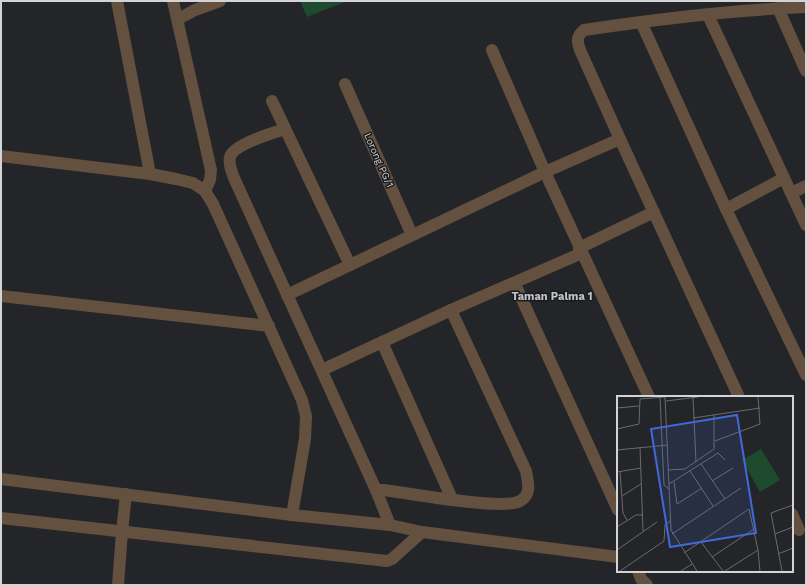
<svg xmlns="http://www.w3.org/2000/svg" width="807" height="586" font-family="'Work Sans',sans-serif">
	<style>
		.green { fill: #1e4a2e }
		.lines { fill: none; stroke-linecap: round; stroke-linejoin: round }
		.minor { stroke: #64503e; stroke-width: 12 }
		.labels { text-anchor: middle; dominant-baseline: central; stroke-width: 3; stroke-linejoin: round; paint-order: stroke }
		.street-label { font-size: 10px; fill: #d3d4d6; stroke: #1a1c1e }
		.neighbourhood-label { font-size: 11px; font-weight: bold; fill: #c1c3c7; stroke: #1a1c1e }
		.inset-road { fill: none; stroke: #6a6b6e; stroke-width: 1 }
		.view { fill: #4169d8; fill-opacity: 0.15; stroke: #4169d8; stroke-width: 2 }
		.inset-edge { fill: none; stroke: #d3d4d6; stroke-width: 2 }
	</style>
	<rect width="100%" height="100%" fill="#242528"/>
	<path class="green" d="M300,1H347L307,17Z"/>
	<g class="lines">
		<g class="minor">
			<path d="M117,1L150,174"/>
			<path d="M173,1L211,170L210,180L205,191"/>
			<path d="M778,8L806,71"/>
			<path d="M708,15L806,225"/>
			<path d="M178,19L195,10L220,1"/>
			<path d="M641,22L726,209L806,375"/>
			<path d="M492,50L545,172L649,397"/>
			<path d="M345,84L412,235"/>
			<path d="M272,101L350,265"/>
			<path d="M285,129C273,133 234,144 230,157C228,164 232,172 234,178L376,490L390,525"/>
			<path d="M1,156L150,174L176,179L193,183L205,191L213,204L302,400L306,416L305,439L292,515"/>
			<path d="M791,193L806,186"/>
			<path d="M726,209L784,178"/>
			<path d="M579,248L654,212"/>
			<path d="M515,284L618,510"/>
			<path d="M287,295L545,172L620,139"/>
			<path d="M1,296L269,326"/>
			<path d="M382,342L452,499"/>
			<path d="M322,370L451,310L582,253"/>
			<path d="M739,397L620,139L580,50C577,41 576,37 584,30C658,19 732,10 806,7"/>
			<path d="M1,479L292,515L390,525L422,532L618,557"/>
			<path d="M376,490H384C409,493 503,511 520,501C532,494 528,482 526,471L451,310"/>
			<path d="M792,514L799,530"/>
			<path d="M1,518L387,561L392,559L422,532"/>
			<path d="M638,571L641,579L647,585"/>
			<path d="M118,585L122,532L126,494"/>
		</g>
	</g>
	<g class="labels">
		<g class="street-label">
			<text transform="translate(379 160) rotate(66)">Lorong PG/1</text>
		</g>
		<g class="neighbourhood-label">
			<text x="552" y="296">Taman Palma 1</text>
		</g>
	</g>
	<g transform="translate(617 396)">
		<rect width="176" height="176" fill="#242528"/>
		<path d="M144,53L163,84L143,96L125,64Z" fill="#1e4a2e"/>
		<path class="inset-road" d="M43,1L47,89L52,93M48,1L54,134L80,175M76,1L79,66M49,5L81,1M0,12L22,10M76,22L143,12M0,33L22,28L23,3L48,1M98,45L143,28L141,1M23,51L26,135M0,54L51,49M84,68L108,103M51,74L68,73L97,53V19M3,75L6,117L10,124M73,75L96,110M0,76L24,72M95,85L116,72M57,86L60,108L85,92M52,88L101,57L108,64M5,100L24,88M0,131L19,119H26M55,138L124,92M158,138L176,131M84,146L106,175M0,154L40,126M67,157L132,113L141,154L143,175M161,158L176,152M95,161L137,133M3,175L47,145L48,129L53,125M64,175L75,168M108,175L141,154M165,175L154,117L176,109"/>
		<path class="view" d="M120,19L139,137L53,151L34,33Z"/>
		<rect width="176" height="176" class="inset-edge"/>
	</g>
	<rect width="807" height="586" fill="none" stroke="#d3d4d6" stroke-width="4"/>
</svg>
